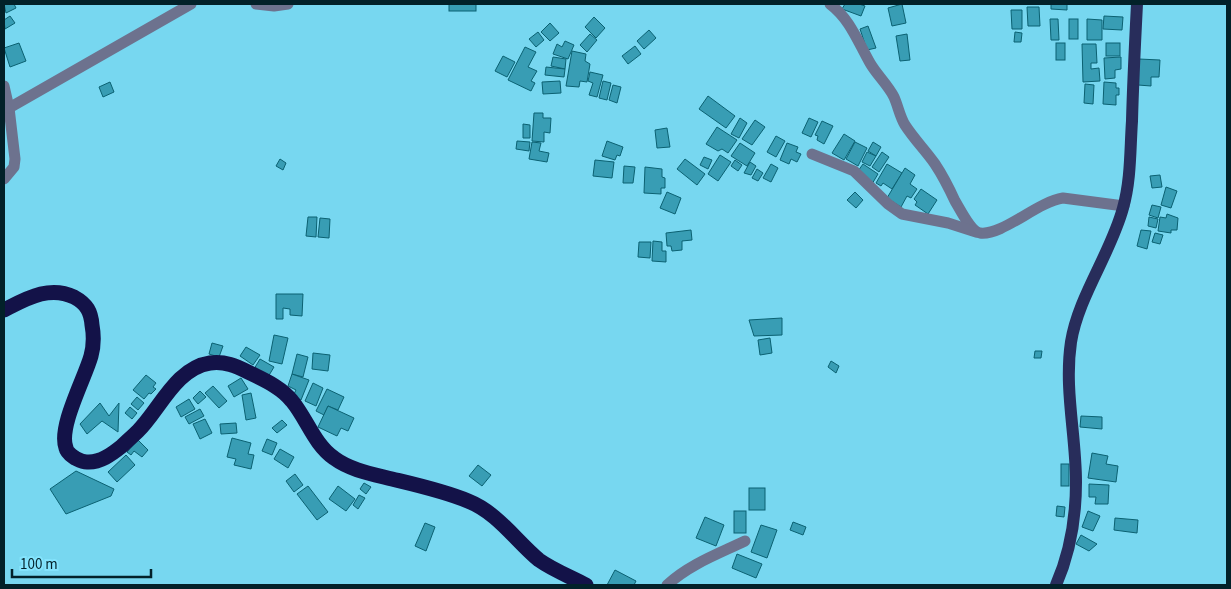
<svg xmlns="http://www.w3.org/2000/svg" width="1231" height="589" font-family="'Source Sans 3',sans-serif">
	<style>
		.building { fill: #389db4; stroke: #0b6172 }
		.lines { fill: none; stroke-linecap: round; stroke-linejoin: round }
		.minor { stroke: #6d728e; stroke-width: 11 }
		.major { stroke: #282d5b; stroke-width: 12 }
		.highway { stroke: #131248; stroke-width: 15 }
	</style>
	<rect width="100%" height="100%" fill="#77d7f0"/>
	<g class="building">
		<path d="M4,4H14L16,8L6,13Z"/>
		<rect x="449" y="4" width="27" height="7"/>
		<path d="M845,4H859L865,6L861,16L842,9Z"/>
		<path d="M902,4L906,23L892,26L888,8Z"/>
		<path d="M1051,4H1067V10L1051,9Z"/>
		<path d="M1027,7H1039L1040,26H1028Z"/>
		<path d="M1011,10H1022V29H1012Z"/>
		<path d="M10,16L15,23L5,29L4,20Z"/>
		<path d="M1104,16L1123,17L1122,30L1103,29Z"/>
		<path d="M594,17L605,28L596,38L585,27Z"/>
		<path d="M1050,19H1058L1059,40H1051Z"/>
		<rect x="1069" y="19" width="9" height="20"/>
		<path d="M1087,19L1102,20V40H1087Z"/>
		<path d="M550,23L559,33L550,41L541,32Z"/>
		<path d="M868,26L876,48L867,50L860,29Z"/>
		<path d="M649,30L656,38L644,49L637,41Z"/>
		<path d="M538,32L544,40L536,47L529,39Z"/>
		<path d="M1015,32L1022,33L1021,42H1014Z"/>
		<path d="M590,34L597,40L587,52L580,45Z"/>
		<path d="M907,34L910,60L900,61L896,36Z"/>
		<path d="M565,41L574,45L568,59L553,54L557,44L562,47Z"/>
		<path d="M19,43L26,61L10,67L4,48Z"/>
		<rect x="1056" y="43" width="9" height="17"/>
		<rect x="1106" y="43" width="14" height="13"/>
		<path d="M1082,44H1096L1097,63H1091V69L1099,68L1100,81L1083,82Z"/>
		<path d="M635,46L641,54L628,64L622,56Z"/>
		<path d="M525,47L536,52L528,67L537,71L531,81L535,83L531,91L508,80Z"/>
		<path d="M572,51L586,54L585,61L590,64L587,82L580,81L579,87L566,86Z"/>
		<path d="M503,56L515,62L507,77L495,71Z"/>
		<path d="M553,57L566,59L565,69L551,66Z"/>
		<path d="M1121,57V69L1115,70V78L1105,79L1104,58Z"/>
		<path d="M1139,59L1160,60L1159,77H1151V86L1138,85Z"/>
		<path d="M546,67L565,69L564,77L545,75Z"/>
		<path d="M590,72L603,75L597,97L589,95L593,83L588,81Z"/>
		<path d="M560,81L561,93L543,94L542,82Z"/>
		<path d="M603,81L611,83L607,100L599,98Z"/>
		<path d="M110,82L114,92L103,97L99,87Z"/>
		<path d="M1104,82L1116,83V88H1119V95H1116V105L1103,104Z"/>
		<path d="M1085,84L1094,85L1093,104L1084,103Z"/>
		<path d="M613,85L621,87L617,103L609,100Z"/>
		<path d="M708,96L735,116L726,128L699,109Z"/>
		<path d="M534,113H543V118H551L550,133L544,132V142L532,141Z"/>
		<path d="M740,118L747,123L739,138L731,134Z"/>
		<path d="M809,118L818,122L811,137L802,133Z"/>
		<path d="M755,120L765,127L752,145L742,139Z"/>
		<path d="M822,121L833,126L824,144L817,140L818,136L815,135Z"/>
		<path d="M523,124L530,125V138H523Z"/>
		<path d="M717,127L737,140L728,153L722,149L718,151L706,144Z"/>
		<path d="M667,128L670,147L657,148L655,130Z"/>
		<path d="M844,134L855,141L844,160L832,153Z"/>
		<path d="M776,136L785,141L776,157L767,152Z"/>
		<path d="M517,141L530,142L529,151L516,149Z"/>
		<path d="M607,141L623,147L620,156L617,155L615,160L602,156Z"/>
		<path d="M532,142L541,143L539,151L549,153L547,162L529,159Z"/>
		<path d="M855,142L867,148L858,166L846,159Z"/>
		<path d="M873,142L881,147L876,156L868,151Z"/>
		<path d="M740,143L755,153L747,166L731,156Z"/>
		<path d="M787,143L798,147L796,152L801,154L797,162L791,159L789,164L780,160Z"/>
		<path d="M867,152L876,156L870,166L862,162Z"/>
		<path d="M882,152L889,157L879,172L872,167Z"/>
		<path d="M720,155L731,162L718,181L708,174Z"/>
		<path d="M704,157L712,160L708,169L700,165Z"/>
		<path d="M280,159L286,163L283,170L276,166Z"/>
		<path d="M685,159L705,174L697,185L677,169Z"/>
		<path d="M595,160L614,162L612,178L593,176Z"/>
		<path d="M735,160L742,165L738,171L731,166Z"/>
		<path d="M750,162L756,166L751,175L744,173Z"/>
		<path d="M771,164L778,168L771,182L763,178Z"/>
		<path d="M863,164L878,174L872,184L856,174Z"/>
		<path d="M887,164L902,173L892,189L883,183L881,186L876,183Z"/>
		<path d="M624,166L635,167L633,183H623Z"/>
		<path d="M645,167L662,169V177L665,178V188H661V194L644,193Z"/>
		<path d="M905,168L915,175L910,184L917,189L911,198L907,196L901,207L887,198Z"/>
		<path d="M757,169L763,173L758,181L752,178Z"/>
		<path d="M1160,175L1162,187L1152,188L1150,176Z"/>
		<path d="M1166,187L1177,191L1171,208L1161,205Z"/>
		<path d="M921,189L937,200L928,214L915,205L917,202L914,199Z"/>
		<path d="M667,192L681,198L675,214L660,208Z"/>
		<path d="M855,192L863,200L856,208L847,200Z"/>
		<path d="M1152,205L1161,207L1158,218L1149,215Z"/>
		<path d="M1167,214L1178,218L1177,230H1171V233L1158,231L1160,217L1166,218Z"/>
		<path d="M308,217H317L316,237L306,236Z"/>
		<path d="M1149,217L1158,219L1156,228L1148,226Z"/>
		<path d="M320,218L330,219L329,238L318,237Z"/>
		<path d="M691,230L692,240L682,241V250L672,251L671,246H667L666,233Z"/>
		<path d="M1141,230L1151,231L1147,249L1137,246Z"/>
		<path d="M1155,233L1163,235L1160,244L1152,242Z"/>
		<path d="M653,241L662,242V251H666V262L652,261Z"/>
		<path d="M639,242H651L650,258L638,257Z"/>
		<path d="M276,294H303L302,316L290,315V309L283,308V319H276Z"/>
		<path d="M782,318V335L754,336L749,320Z"/>
		<path d="M274,335L288,338L282,364L269,361Z"/>
		<path d="M770,338L772,353L760,355L758,340Z"/>
		<path d="M212,343L223,346L219,357L209,354Z"/>
		<path d="M246,347L260,355L253,365L240,356Z"/>
		<path d="M1035,351H1042L1041,358H1034Z"/>
		<path d="M313,353L330,355L328,371L312,369Z"/>
		<path d="M297,354L308,357L303,377L292,374Z"/>
		<path d="M260,359L274,367L268,377L254,369Z"/>
		<path d="M831,361L839,366L836,373L828,367Z"/>
		<path d="M292,374L309,380L301,400L293,396L296,390L288,386Z"/>
		<path d="M146,375L156,383L153,387L156,389L151,394L149,393L144,399L133,390Z"/>
		<path d="M241,378L248,389L234,397L228,386Z"/>
		<path d="M313,383L323,388L316,406L305,401Z"/>
		<path d="M213,386L227,401L219,408L205,393Z"/>
		<path d="M327,389L344,397L338,410L328,406L324,415L316,411Z"/>
		<path d="M200,391L206,397L198,404L193,398Z"/>
		<path d="M251,393L256,418L246,420L242,395Z"/>
		<path d="M137,397L144,403L138,410L131,404Z"/>
		<path d="M189,399L195,409L181,417L176,407Z"/>
		<path d="M100,403L109,416L119,403L118,432L102,421L87,434L80,424Z"/>
		<path d="M328,406L354,418L348,431L341,428L337,436L318,427Z"/>
		<path d="M130,407L137,413L132,419L125,413Z"/>
		<path d="M200,409L204,416L189,424L185,417Z"/>
		<path d="M1081,416L1102,417V429L1080,427Z"/>
		<path d="M205,419L212,433L200,439L193,424Z"/>
		<path d="M282,420L287,425L277,433L272,428Z"/>
		<path d="M236,423L237,433L221,434L220,424Z"/>
		<path d="M232,438L251,443L248,454L254,455L251,469L234,465L236,459L227,457Z"/>
		<path d="M267,439L277,443L272,455L262,451Z"/>
		<path d="M138,440L148,450L142,457L134,451L131,455L127,452Z"/>
		<path d="M280,449L294,457L288,468L274,459Z"/>
		<path d="M1092,453L1108,456L1106,464L1118,466L1116,482L1088,478Z"/>
		<path d="M126,455L135,465L117,482L108,472Z"/>
		<rect x="1061" y="464" width="8" height="22"/>
		<path d="M478,465L491,475L482,486L469,476Z"/>
		<path d="M76,471L114,489L111,496L66,514L50,489Z"/>
		<path d="M295,474L303,485L294,492L286,481Z"/>
		<path d="M364,483L371,487L366,494L360,489Z"/>
		<path d="M1089,484L1109,485L1108,504H1095L1096,497H1089Z"/>
		<path d="M308,486L328,512L317,520L297,494Z"/>
		<path d="M338,486L355,499L346,511L329,499Z"/>
		<rect x="749" y="488" width="16" height="22"/>
		<path d="M359,495L365,498L358,509L353,505Z"/>
		<path d="M1057,506L1065,507L1064,517L1056,516Z"/>
		<rect x="734" y="511" width="12" height="22"/>
		<path d="M1088,511L1100,516L1093,531L1082,527Z"/>
		<path d="M705,517L724,525L716,546L696,538Z"/>
		<path d="M1115,518L1138,520L1137,533L1114,530Z"/>
		<path d="M793,522L806,527L803,535L790,530Z"/>
		<path d="M425,523L435,527L426,551L415,546Z"/>
		<path d="M761,525L777,530L767,558L751,552Z"/>
		<path d="M1081,535L1097,544L1089,551L1076,544Z"/>
		<path d="M737,554L762,564L756,578L732,568Z"/>
		<path d="M615,570L636,581L634,585H607Z"/>
	</g>
	<g class="lines">
		<g class="minor">
			<path d="M256,4L274,6L288,4"/>
			<path d="M830,4C850,19 858,42 870,63C877,75 888,85 894,97C898,106 900,117 905,125C914,139 926,151 935,164C943,176 949,188 955,201C960,209 971,232 980,233C1002,236 1037,202 1063,198L1124,206"/>
			<path d="M4,86L9,108L15,159L14,167L4,179"/>
			<path d="M9,108L191,4"/>
			<path d="M812,154L854,171L888,204L902,214L948,223L976,232"/>
			<path d="M667,585C690,564 718,554 745,541"/>
		</g>
		<path class="major" d="M1056,585C1070,553 1076,517 1076,482C1076,435 1064,389 1071,342C1078,297 1111,253 1123,208C1131,180 1130,150 1132,121C1133,82 1135,43 1137,4"/>
		<path class="highway" d="M4,310C26,299 49,285 74,297C87,304 91,312 92,325C94,336 94,345 91,356C85,378 58,427 66,448C67,453 71,455 75,458C79,460 82,462 87,462C100,463 112,454 122,446C127,441 133,436 138,431C160,409 176,368 210,363C225,361 236,366 248,372C264,380 281,387 292,401C307,419 314,444 334,458C350,470 372,474 392,479C417,485 444,491 468,501C498,513 515,540 539,560C553,570 571,577 586,585"/>
	</g>
	<rect width="1231" height="589" fill="none" stroke="#022129" stroke-width="10"/>
	<path d="M12 569v8h139v-8" fill="none" stroke="#022129" stroke-width="2.5"/>
	<text x="20" y="569" font-size="15" fill="#022129" stroke="#84e4fd" stroke-width="4" paint-order="stroke">100 m</text>
</svg>
